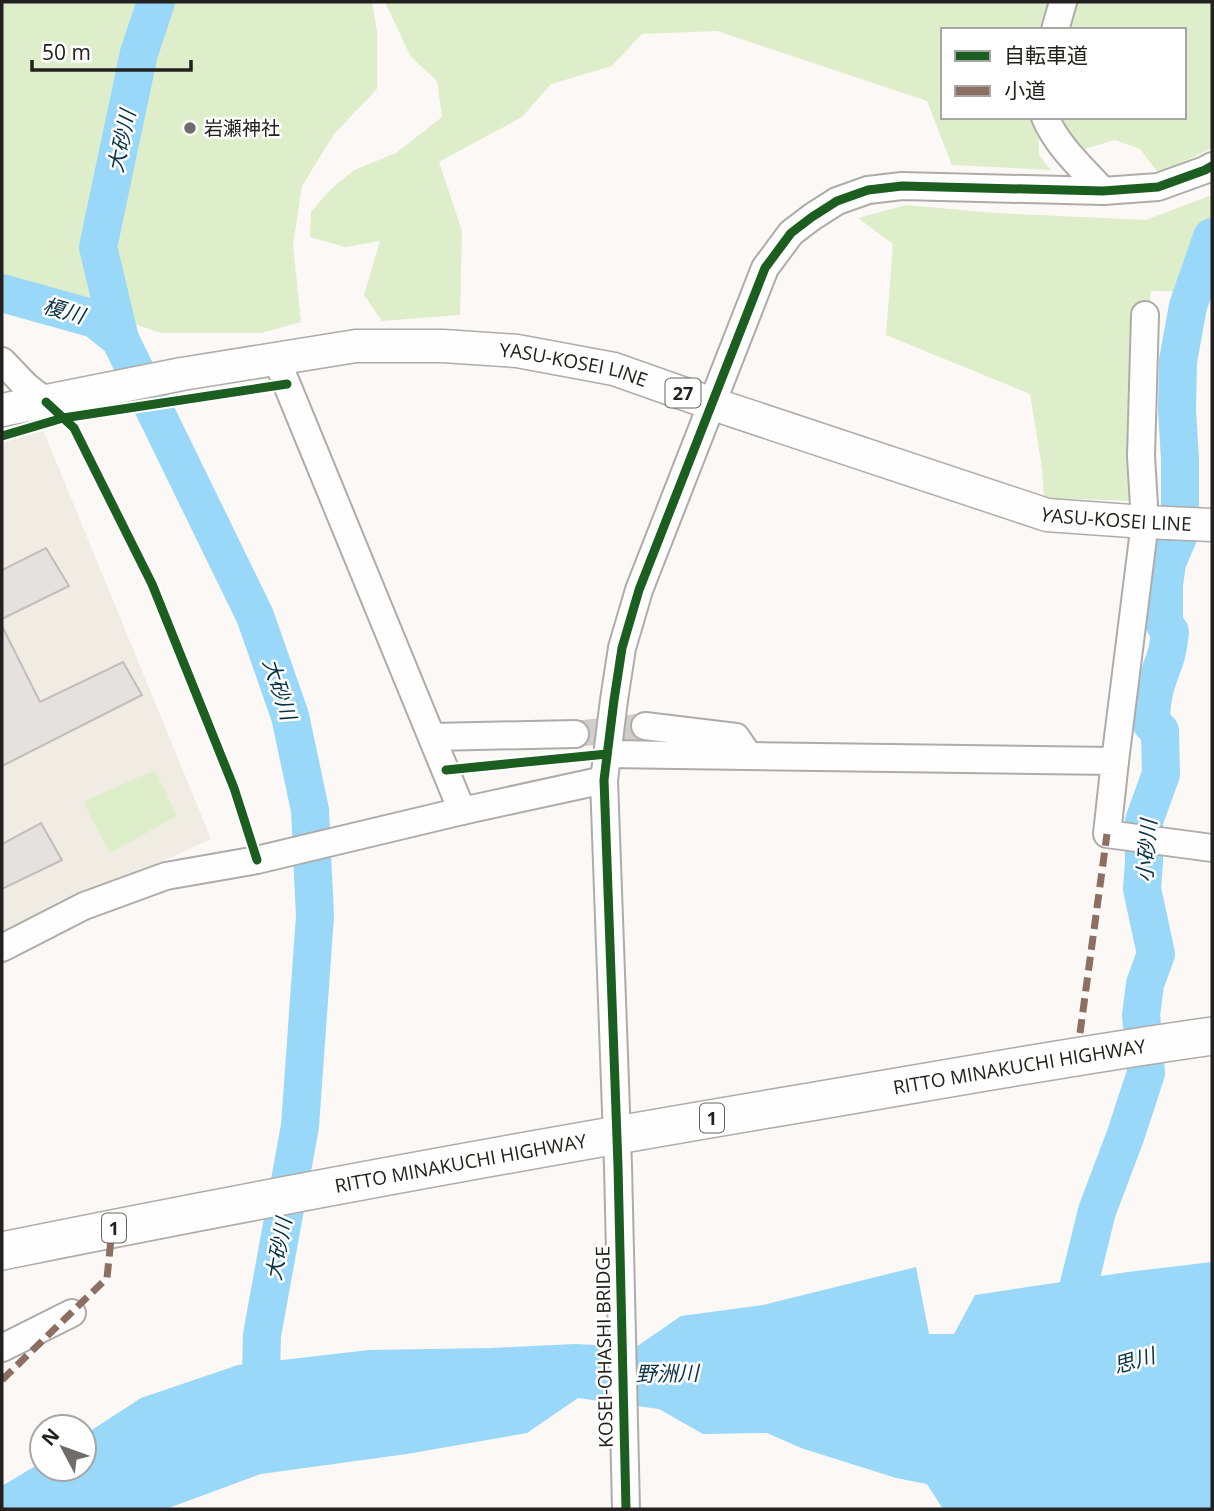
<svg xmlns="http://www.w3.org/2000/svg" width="1214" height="1511" font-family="'Open Sans','Noto Sans JP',sans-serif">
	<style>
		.built { fill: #f1ece3 }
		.green { fill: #deeeca }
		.water { fill: #99d8f8 }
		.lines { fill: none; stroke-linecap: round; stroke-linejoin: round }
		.river { stroke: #99d8f8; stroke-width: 38 }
		.building { fill: #e4e1df; stroke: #c0bdbb; stroke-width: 2 }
		.minor-tunnel { stroke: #d0cdca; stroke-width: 26; stroke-dasharray: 26 13; stroke-linecap: butt }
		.minor-casing { stroke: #aeaca9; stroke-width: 30 }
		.major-casing { stroke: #aeaca9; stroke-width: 35 }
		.highway-casing { stroke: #aeaca9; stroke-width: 40 }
		.minor { stroke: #fefefe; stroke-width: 26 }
		.major { stroke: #fefefe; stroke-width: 32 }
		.highway { stroke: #fefefe; stroke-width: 37 }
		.quiet { stroke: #8d6e63; stroke-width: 7; stroke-dasharray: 14 7; stroke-linecap: butt }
		.cycleway-casing { stroke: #fff; stroke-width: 13 }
		.cycleway { stroke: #1b5e20; stroke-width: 9 }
		.poi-dot { fill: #6f6c6a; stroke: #fff; stroke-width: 2.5 }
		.labels { text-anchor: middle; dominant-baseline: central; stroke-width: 5; stroke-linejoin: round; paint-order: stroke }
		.shield { fill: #fff; stroke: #656462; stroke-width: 2 }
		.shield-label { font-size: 18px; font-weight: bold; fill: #23211f }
		.poi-label { font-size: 19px; fill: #23211f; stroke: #fff; text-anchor: start }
		.street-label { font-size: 19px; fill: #23211f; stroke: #fff }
		.water-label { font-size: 21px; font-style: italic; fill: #083245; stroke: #fff }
	</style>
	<rect width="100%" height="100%" fill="#fbf8f5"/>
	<path class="built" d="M41,425L211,839L2,934V436Z"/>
	<g class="green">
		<path d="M2,2H372L377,31V89L334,134L302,186L293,245L301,322L261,333H161L2,279Z"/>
		<path d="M385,2H1212V148L1159,174L1140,149L1115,140L1085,149L1061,126L1059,117H1184V30H943V117H1038L1039,155L1051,170L952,165L927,101L717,31L642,34L612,66L551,84L522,117L439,162L462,231L460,315L382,321L364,295L380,241L345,247L310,237L311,212L331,189L354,170L396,153L442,117L437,81L411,57Z"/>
		<path d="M1212,195V292L1151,291L1135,501L1044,498L1042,468L1030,394L886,335L893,244L858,218L906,205L995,213L1146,220Z"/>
		<path d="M155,770L177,816L110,853L83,802Z"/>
	</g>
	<path class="water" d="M1212,1262V1509H943L927,1484L896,1478L801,1448L767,1433L703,1434L659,1409L578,1398L527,1433L407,1454L261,1474L166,1509H2V1486L42,1462V1469H84V1435L141,1398L238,1365L369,1350L491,1348L575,1344L636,1347L681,1316L763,1305L916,1267L929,1334H954L975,1295L1128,1272Z"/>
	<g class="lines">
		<g class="river">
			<path d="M156,2L139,53L98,247L120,339L255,616L290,716L310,810L315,916L300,1126L262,1335L260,1412"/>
			<path d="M2,293L95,319L120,339"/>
			<path d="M1068,1329L1097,1211L1125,1137L1146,1073L1141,1015L1145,984L1156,954L1142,889L1144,862V821L1161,774L1160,731L1152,724C1149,701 1157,680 1165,659C1168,650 1169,641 1170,632L1164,623V585L1167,563L1180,532V459L1177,410L1178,361L1188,306L1212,237"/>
		</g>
	</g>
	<g class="building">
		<path d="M46,548L69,586L2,619V570Z"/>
		<path d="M2,626L40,702L123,662L142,695L2,766Z"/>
		<path d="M41,823L62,860L2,889V844Z"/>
	</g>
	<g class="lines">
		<path class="minor-tunnel" d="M575,734L645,726"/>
		<defs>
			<g id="minor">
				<path d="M1055,30L1063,2"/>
				<path d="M1045,117C1057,146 1082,168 1103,191"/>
				<path d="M276,358L462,811"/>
				<path d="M2,361L26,386L46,402"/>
				<path d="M645,726L736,737L749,756"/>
				<path d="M432,737L575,734"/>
				<path d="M607,754L1115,761L1107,834L1212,848"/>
				<path d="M1115,761L1145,522L1141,456L1145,315"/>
				<path d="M2,948L84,906L166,876L257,860L462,811L604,780"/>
				<path d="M2,1348L72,1313"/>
				<path d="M626,1509L618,1166L604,780L614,700L622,648L639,590L765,268L791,233L812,217L837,201L868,190L902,186L1103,191L1158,187L1205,170L1212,166"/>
			</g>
			<g id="major">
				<path id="s1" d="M2,410L182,374L356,346H443L517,351L614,369L713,404L1047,515L1145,522L1212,525"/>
			</g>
			<g id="highway">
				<path id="s2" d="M2,1251C268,1197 536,1148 804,1103C940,1080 1076,1055 1212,1036"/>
			</g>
		</defs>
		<use href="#minor" class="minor-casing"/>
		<use href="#major" class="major-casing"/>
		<use href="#highway" class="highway-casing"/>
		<use href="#minor" class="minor"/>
		<use href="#major" class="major"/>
		<use href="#highway" class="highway"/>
		<g class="quiet">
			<path d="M1080,1033L1107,834"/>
			<path d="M2,1380L107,1278L112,1229"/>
		</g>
		<defs>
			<g id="cycleway">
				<path d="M46,402L74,428L152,584L234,788L257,860"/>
				<path d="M2,436L63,418L287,384"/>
				<path d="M446,770L607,754"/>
				<path d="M626,1509L618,1166L604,780L614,700L622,648L639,590L765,268L791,233L812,217L837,201L868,190L902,186L1103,191L1158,187L1205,170L1212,166"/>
			</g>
		</defs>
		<use href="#cycleway" class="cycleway-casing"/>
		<use href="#cycleway" class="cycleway"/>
	</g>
	<circle class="poi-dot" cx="190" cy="128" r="7"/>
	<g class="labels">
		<g class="shield">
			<rect x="665.5" y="378.5" width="35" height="29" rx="5"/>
			<rect x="700" y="1103.5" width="24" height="29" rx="5"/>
			<rect x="102" y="1213.5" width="24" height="29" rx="5"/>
		</g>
		<g class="shield-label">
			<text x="683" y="393">27</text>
			<text x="712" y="1118">1</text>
			<text x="114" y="1228">1</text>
		</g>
		<g class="poi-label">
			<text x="204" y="128">岩瀬神社</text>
		</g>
		<g class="street-label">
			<text stroke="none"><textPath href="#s1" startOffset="579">YASU-KOSEI LINE</textPath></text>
			<text stroke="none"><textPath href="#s1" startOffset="1146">YASU-KOSEI LINE</textPath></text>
			<text stroke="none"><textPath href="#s2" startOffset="1034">RITTO MINAKUCHI HIGHWAY</textPath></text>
			<text stroke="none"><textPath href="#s2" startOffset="467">RITTO MINAKUCHI HIGHWAY</textPath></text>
			<text transform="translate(604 1347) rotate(-91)">KOSEI-OHASHI BRIDGE</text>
		</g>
		<g class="water-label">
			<text transform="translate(121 141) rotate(-78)">大砂川</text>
			<text transform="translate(64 310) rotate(16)">榎川</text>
			<text transform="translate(280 689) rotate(72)">大砂川</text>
			<text transform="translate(1146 851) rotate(-86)">小砂川</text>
			<text transform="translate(278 1249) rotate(-80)">大砂川</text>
			<text transform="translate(1134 1360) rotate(-16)">思川</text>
			<text transform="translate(667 1373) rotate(-1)">野洲川</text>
		</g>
	</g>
	<rect width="1214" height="1511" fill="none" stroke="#23211f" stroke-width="7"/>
	<rect x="941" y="28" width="245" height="91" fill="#ffffff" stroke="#a7a6a5" stroke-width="2"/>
	<rect x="955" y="51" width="35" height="10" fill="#1b5e20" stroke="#a7a6a5" stroke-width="2"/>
	<text x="1004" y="63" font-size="21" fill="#23211f">自転車道</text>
	<rect x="955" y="86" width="35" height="10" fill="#8d6e63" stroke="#a7a6a5" stroke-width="2"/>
	<text x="1004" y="98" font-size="21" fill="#23211f">小道</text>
	<g transform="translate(63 1448) rotate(311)"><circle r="33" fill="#ffffff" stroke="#a7a6a5" stroke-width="2"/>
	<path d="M0-5L12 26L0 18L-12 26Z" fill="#6f6c6a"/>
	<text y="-10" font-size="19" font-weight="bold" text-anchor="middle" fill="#23211f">N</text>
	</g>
	<path d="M32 60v10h159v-10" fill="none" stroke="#23211f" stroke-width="3.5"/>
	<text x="42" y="60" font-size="21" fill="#23211f" stroke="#ffffff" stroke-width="5" paint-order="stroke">50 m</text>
</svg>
